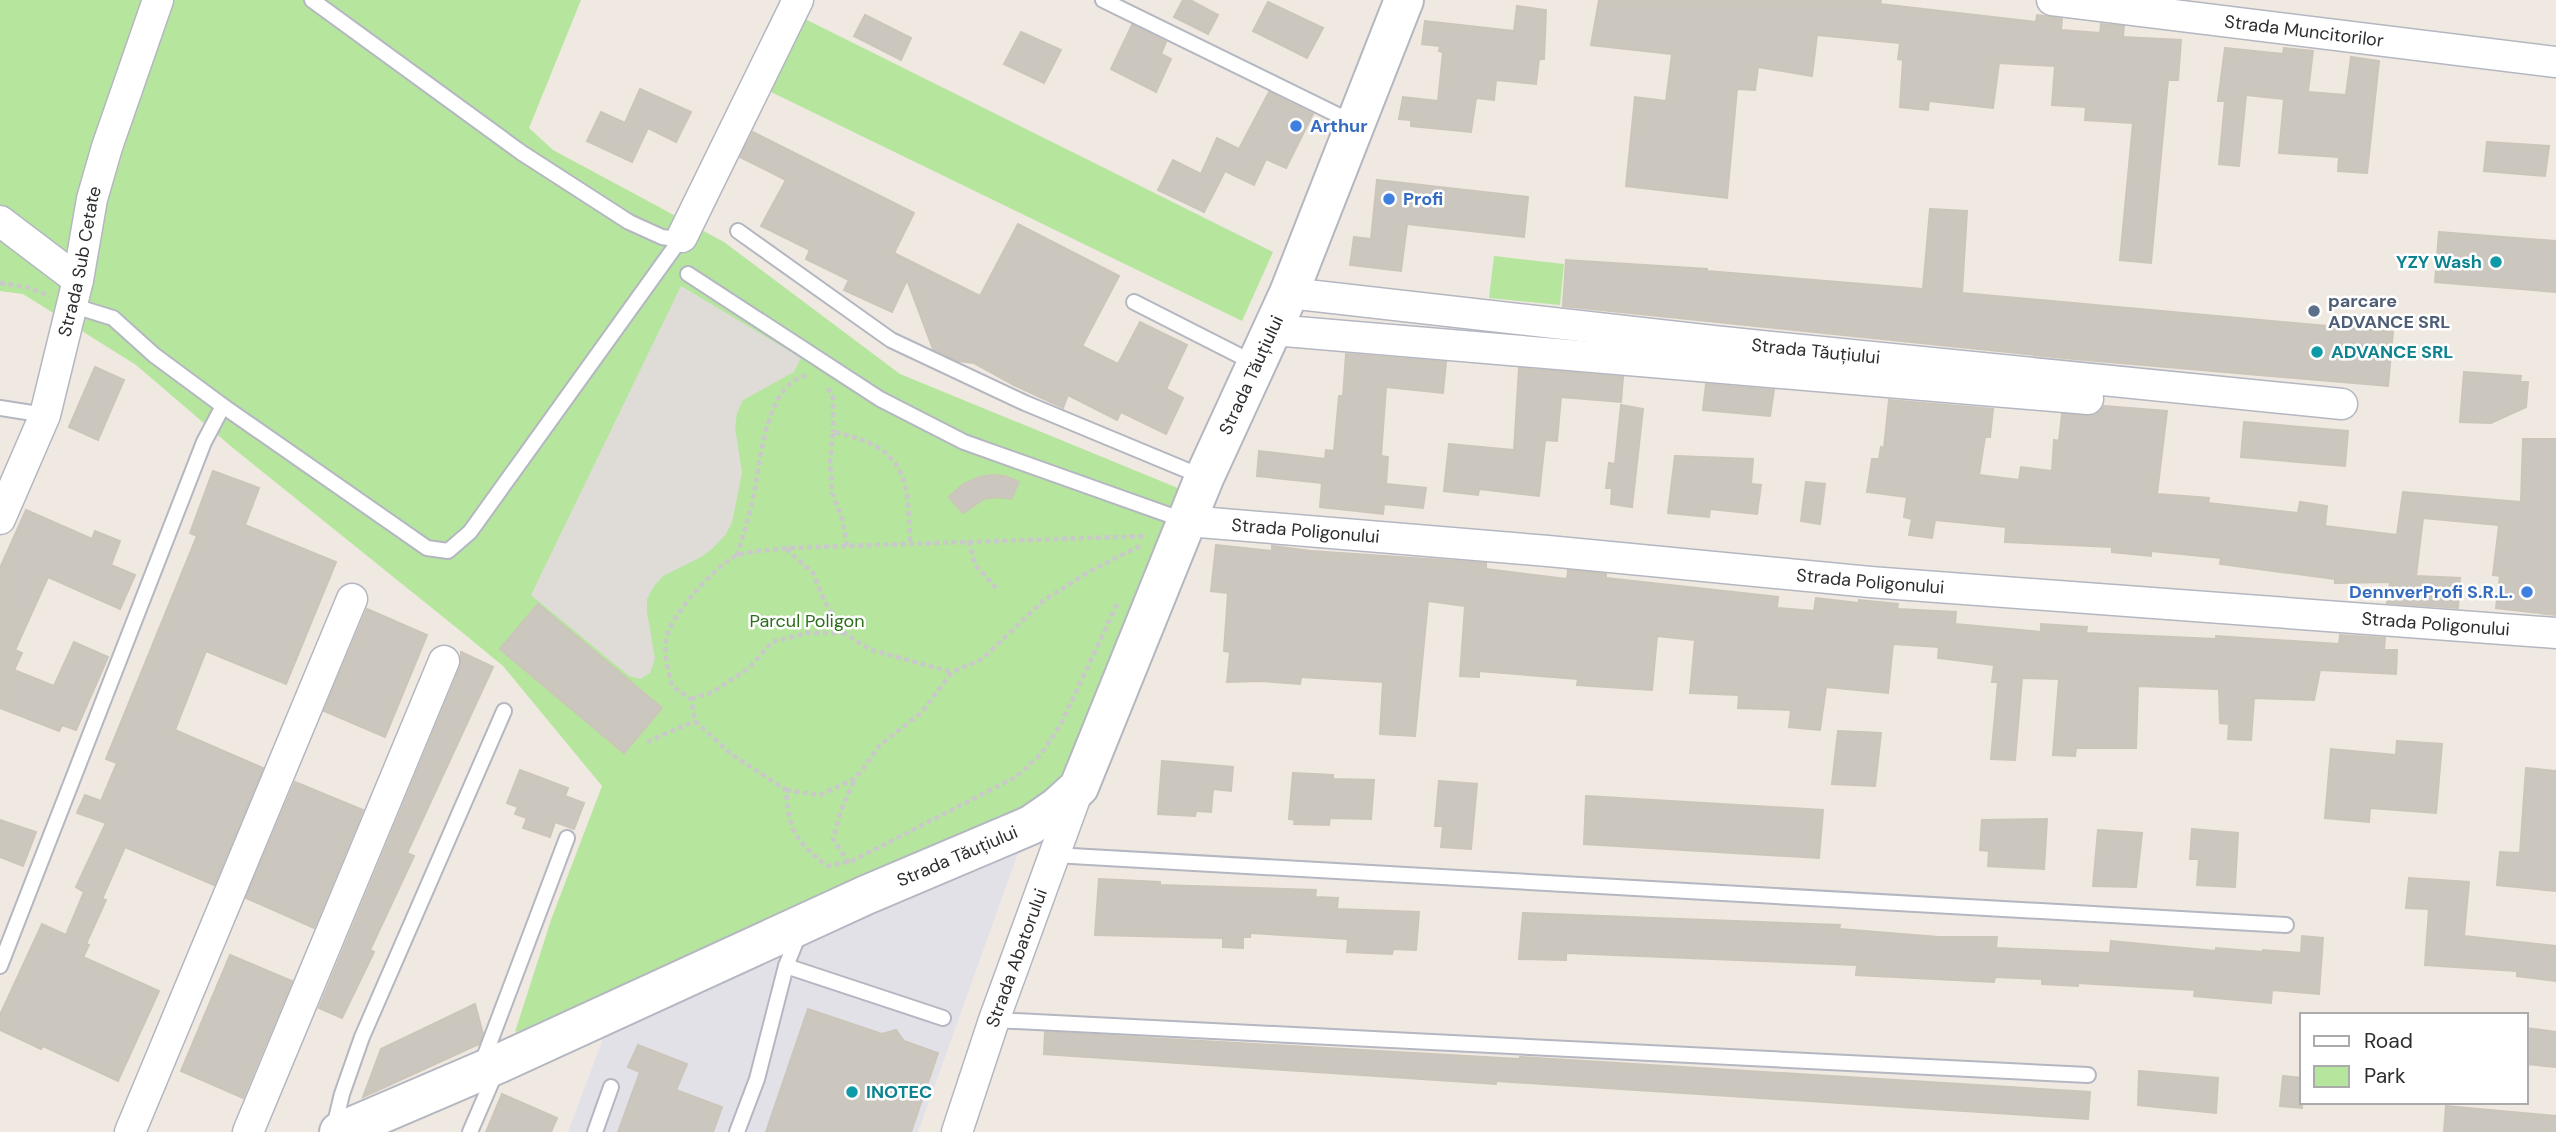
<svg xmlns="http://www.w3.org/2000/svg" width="2556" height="1132" font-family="'DM Sans',sans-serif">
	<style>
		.industrial { fill: #e3e1e8 }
		.green { fill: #b6e59e }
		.plaza { fill: #dfdcd8 }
		.building { fill: #cbc7bf; stroke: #cbc5ba; stroke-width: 2 }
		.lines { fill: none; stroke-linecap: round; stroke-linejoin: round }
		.service-casing { stroke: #b4b7c1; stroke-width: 18 }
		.minor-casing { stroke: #b4b7c1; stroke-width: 33 }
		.secondary-casing { stroke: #b4b7c1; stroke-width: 42 }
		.path { stroke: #c9c9c9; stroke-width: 4.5; stroke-dasharray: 5 3.5; stroke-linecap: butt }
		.service { stroke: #fff; stroke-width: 14 }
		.minor { stroke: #fff; stroke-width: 30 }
		.secondary { stroke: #fff; stroke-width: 38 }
		.shop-dot { fill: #3f7fe0; stroke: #fff; stroke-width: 2.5 }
		.culture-dot { fill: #0f9aa8; stroke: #fff; stroke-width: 2.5 }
		.service-dot { fill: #5c6f8a; stroke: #fff; stroke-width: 2.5 }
		.labels { text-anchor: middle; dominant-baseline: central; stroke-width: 5; stroke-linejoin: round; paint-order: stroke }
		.street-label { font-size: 18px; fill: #2e2e2e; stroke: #fff }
		.shop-label { font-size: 18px; font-weight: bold; fill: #366cbe; stroke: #fff; text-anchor: start }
		.culture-label { font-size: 18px; font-weight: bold; fill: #0d838f; stroke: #fff; text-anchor: start }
		.service-label { font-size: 18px; font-weight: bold; fill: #4e5e75; stroke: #fff; text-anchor: start }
		.park-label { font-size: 18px; fill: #2c6e1b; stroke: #fff }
	</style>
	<rect width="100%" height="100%" fill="#efe9e1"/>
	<path class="industrial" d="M1020,848L918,1132H568L607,1028Z"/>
	<g class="green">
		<path d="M0,0H581L529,128L553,150L724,242L900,374L1185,491L1066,783L939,851L528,1029L515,1032L552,917L602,786L503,666L463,633L233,448L136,365L23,294L0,291Z"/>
		<path d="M805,19L1273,252L1242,321L769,91Z"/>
		<path d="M1494,256L1564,264L1560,305L1489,298Z"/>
	</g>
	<path class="plaza" d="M681,286L801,358L794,372L743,400L737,413L735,427L742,473L732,522L726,534L713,548L701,557L663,576L654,586L647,599V612L655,659L650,673L640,679L629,676L531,595Z"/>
	<g class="building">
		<path d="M1183,0H1190L1218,15L1208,34L1174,17Z"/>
		<path d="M1599,0H1881L1880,4L2036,22L2037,15L2045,16L2062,19L2061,30L2100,33L2101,24L2124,26L2123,37L2181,40L2178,80H2168L2151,263L2120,260L2133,123L2085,120L2086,107L2052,105L2055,66L1999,63L1993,108L1929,101L1928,110L1900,107L1903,60L1898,59L1900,43L1817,35L1812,76L1758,67L1755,90L1737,89L1727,198L1626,186L1635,97L1666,101L1672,54L1591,45Z"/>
		<path d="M1268,2L1323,28L1307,58L1253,31Z"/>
		<path d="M1517,6L1546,10L1544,59H1539L1536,84L1496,80L1494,100L1476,98L1471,132L1411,126V120L1399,119L1403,97L1438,101L1443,52L1439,51L1440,46L1422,44L1425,21L1514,31Z"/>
		<path d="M865,15L911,38L901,60L854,36Z"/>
		<path d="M1132,25L1166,42L1161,54L1171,59L1156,92L1111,69Z"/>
		<path d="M1021,32L1061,50L1044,83L1004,64Z"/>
		<path d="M2225,48L2283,54L2284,48L2313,51L2308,92L2346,95L2351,57L2379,61L2367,173L2338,171L2339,157L2279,153L2284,99L2246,95L2239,166L2219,164L2225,101H2218Z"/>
		<path d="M640,89L691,112L676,142L648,128L632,162L587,141L601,112L625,123Z"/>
		<path d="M1269,92L1313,114L1286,168L1266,159L1254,185L1225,171L1204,212L1158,190L1173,160L1201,174L1217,138L1239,149Z"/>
		<path d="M753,132L914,213L894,253L980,296L1018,224L1119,276L1082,346L1118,364L1140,322L1187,345L1166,389L1183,398L1166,434L1121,412L1117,420L1068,395L1063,408L1014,385L974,363L958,361L933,349L907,280L892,312L844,290L849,280L806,259L810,250L761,226L786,180L740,157Z"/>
		<path d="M2487,142L2549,146L2545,176L2484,171Z"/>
		<path d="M1377,180L1528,197L1524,237L1407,224L1401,271L1350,265L1354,237L1371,239Z"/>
		<path d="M1930,209L1967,211L1962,293L2393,332L2388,386L2074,359L1563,306L1566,260L1707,269V271L1923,289Z"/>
		<path d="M2439,232L2556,241V292L2435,282Z"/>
		<path d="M1346,354L1446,362L1443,393L1386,387L1381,456L1388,457L1386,484L1426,488L1423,508L1384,504L1383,514L1320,507L1322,483L1257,476L1259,451L1325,459L1326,450L1334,451L1339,396H1343Z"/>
		<path d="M95,367L124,380L98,440L69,427Z"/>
		<path d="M1519,368L1623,377L1621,402L1561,397L1557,441L1545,440L1539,496L1479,489L1478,495L1444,491L1449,444L1514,450Z"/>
		<path d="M2464,372L2521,376L2520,382H2528L2526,407L2491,423L2460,422Z"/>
		<path d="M1706,384L1774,390L1770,416L1703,410Z"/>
		<path d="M1889,400L1993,409L1990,437H1985L1979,475L2019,480L2021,467L2052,471L2054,440L2059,441L2062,414L2095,415L2104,406L2167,411L2157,494L2209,498L2208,503L2298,513L2300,502L2327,506L2325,526L2397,535L2403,492L2521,502L2523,439H2556V615L2496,608L2500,576L2493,575L2499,525L2423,518L2416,576L2460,578L2458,608L2387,603L2390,582L2335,583V579L2220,564L2221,558L2151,551V556L2112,552V547L2005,542L2006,527L1935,520L1932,538L1909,535L1912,519L1904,517L1907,497L1867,492L1872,459H1879L1881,447L1884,448Z"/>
		<path d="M1621,405L1643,409L1632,507L1611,504L1612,488H1606L1609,463L1615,464Z"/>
		<path d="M2244,422L2348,431L2345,466L2241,457Z"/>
		<path d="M1675,456L1753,459L1751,484L1761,485L1757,514L1710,509L1709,517L1668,513Z"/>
		<path d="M213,471L259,488L245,525L336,562L286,684L206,651L175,730L263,768L214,885L125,847L102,899L106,900L86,944L89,945L83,957L159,991L118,1081L43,1046L41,1049L0,1030V1015L42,924L66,935L84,892L76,887L106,823L77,813L85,795L101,801L117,763L106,759L197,536L190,533Z"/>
		<path d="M992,475L1005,476L1019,482L1011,499L998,497L984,499L963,513L949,497L962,485L979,477Z"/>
		<path d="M1806,482L1825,484L1820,524L1801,521Z"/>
		<path d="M26,510L92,539L95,531L120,541L111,565L135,575L120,609L48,577L15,650L22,653L14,670L54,686L74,642L108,657L76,730L62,725L59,731L0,708V568Z"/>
		<path d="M1216,545L1272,551V546L1311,551L1486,563V569L1567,579L1568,570L1606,574V578L1778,597L1777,608L1814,611L1816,598L1859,603V600L1898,604L1897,609L1956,612L1955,624L2041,632V624L2087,627L2086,633L2216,639V636L2339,644L2340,635L2385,638L2384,650H2397L2396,674L2320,670L2314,700L2254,698L2251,740L2228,739L2229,724L2220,723L2219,689L2138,686L2136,748H2076L2075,756L2053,755L2059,679L2022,678L2015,760L1991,759L1998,682H1992L1994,665L1938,658L1939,647L1893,644L1888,693L1826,687L1820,730L1789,727L1791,710L1738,708L1739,695L1690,693L1695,640L1657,636L1652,690L1577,685L1578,679L1479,671V677L1460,676L1465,606L1428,601L1415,736L1380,734L1383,682L1301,677L1300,684L1262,681L1227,682L1230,652L1224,651L1228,593L1211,591Z"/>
		<path d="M538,604L662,708L624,753L500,649Z"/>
		<path d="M367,609L427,635L385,737L324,711Z"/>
		<path d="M461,652L493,667L407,853L414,856L370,950L374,952L342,1018L319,1008L460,668Z"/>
		<path d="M1838,731L1881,733L1875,786L1832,784Z"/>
		<path d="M2397,741L2442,744L2436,813L2370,808L2369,822L2325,818L2331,749L2396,755Z"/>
		<path d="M1162,761L1233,767L1231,791L1213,789L1211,812L1196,811L1195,816L1158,814Z"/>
		<path d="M2526,768L2556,771V891L2497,885L2500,852L2520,853Z"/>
		<path d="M520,770L568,788L565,796L584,803L574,829L555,822L550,837L523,828L527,818L515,814L518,807L507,803Z"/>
		<path d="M1293,773L1333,775V779L1374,780L1371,819L1330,818L1329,825L1294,824L1295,820L1289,819Z"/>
		<path d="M1439,781L1477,784L1471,849L1441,847L1443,826H1435Z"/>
		<path d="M295,782L363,810L314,928L246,898Z"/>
		<path d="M1586,796L1823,810L1819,858L1584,844Z"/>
		<path d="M2047,819L2044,869L1988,866L1989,851L1980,850L1982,820Z"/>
		<path d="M0,820L36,832L23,866L0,857Z"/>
		<path d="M2192,829L2238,833L2235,887L2197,885L2199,859H2190Z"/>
		<path d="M2098,830L2142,833L2136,887L2093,886Z"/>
		<path d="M2409,878L2469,882L2464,936L2556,946V981L2517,976V971L2425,965L2429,909L2406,908Z"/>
		<path d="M1099,879L1160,882V885L1316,890L1315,897L1338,898L1337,909L1419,912L1416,950L1393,949L1392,954L1347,952L1348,939L1250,933V937H1243V948L1223,947V938L1095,935Z"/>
		<path d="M1523,913L1840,925L1839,929L1939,937H1997L1996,948L2110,953L2111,941L2216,951V948L2263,952V950L2301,953L2302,936L2323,938L2319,994L2272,990L2271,1003L2194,996L2195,990L2078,983V986L2042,984V979L1995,977L1994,982L1856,975L1857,965L1566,953V960L1519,959Z"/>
		<path d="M230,955L292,981L243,1098L181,1071Z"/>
		<path d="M475,1004L483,1034L479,1044L363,1097L381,1049Z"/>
		<path d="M808,1009L882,1034L896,1030L904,1041L938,1053L911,1132H766Z"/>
		<path d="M2526,1028L2556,1032V1067L2526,1064Z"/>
		<path d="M1045,1032L1519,1059L1520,1057L2090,1092L2088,1119L1496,1081V1084L1044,1054Z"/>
		<path d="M638,1045L687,1064L676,1090L722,1107L713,1132H618L640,1072L628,1067Z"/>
		<path d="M2139,1071L2218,1078L2216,1113L2138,1105Z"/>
		<path d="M2283,1076L2302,1078V1108L2280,1106Z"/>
		<path d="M502,1094L557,1118L551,1132H486Z"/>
		<path d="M2446,1106L2556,1116V1132H2444Z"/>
	</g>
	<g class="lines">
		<defs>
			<g id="service">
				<path d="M312,0L522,153L629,222L662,237L675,239L682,237"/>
				<path d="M1103,0L1354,123"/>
				<path d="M738,231L891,340L1025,403L1203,477"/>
				<path d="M688,274L880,399L964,442L1186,521"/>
				<path d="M1134,302L1256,364"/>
				<path d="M71,305L113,318L154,355L223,406L427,548L448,551L470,532L682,237"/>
				<path d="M0,408L45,415"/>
				<path d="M1054,855L2286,925"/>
				<path d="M0,966L204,442L223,406"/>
				<path d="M786,966L943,1018"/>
				<path d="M994,1020L2088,1075"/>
				<path d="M482,1063L567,838"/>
				<path d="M333,1131L342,1094L362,1037L504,711"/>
				<path d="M470,1132L495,1074"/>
				<path d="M595,1132L611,1087"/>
				<path d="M737,1132L757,1079L786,966L799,934"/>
			</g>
			<g id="minor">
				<path id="s1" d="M2052,0L2556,62"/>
				<path d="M0,221L78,280"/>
				<path d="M682,237L798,0"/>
				<path id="s2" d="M1289,293L1713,341L2342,404"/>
				<path d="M1273,330L2088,399"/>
				<path id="s3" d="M0,519L45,415L78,280L92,199L107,147L158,0"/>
				<path id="s4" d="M1187,521L1548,551L1870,582L2556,633"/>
				<path d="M130,1132L352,599"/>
				<path d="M248,1132L444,661"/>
				<path id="s5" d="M957,1132L994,1020L1079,787"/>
			</g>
			<g id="secondary">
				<path id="s6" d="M339,1132L500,1063L866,895L1031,825L1057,807L1079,787L1204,478L1289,293L1404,0"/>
			</g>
		</defs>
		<use href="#service" class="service-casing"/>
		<use href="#minor" class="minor-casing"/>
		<use href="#secondary" class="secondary-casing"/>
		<g class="path">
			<path d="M0,283L26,287L50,296"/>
			<path d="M828,388L833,397V432"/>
			<path d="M969,541L975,565L998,590"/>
			<path d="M847,546L842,518L832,493L830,462L833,432C906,447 908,476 910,543"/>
			<path d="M786,549L813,573L824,600L844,633L871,650L952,672"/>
			<path d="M737,556C742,539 747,522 752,504C760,469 764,379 810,375"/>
			<path d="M1117,604L1061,724L1041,754L1016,777L852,861L827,866C795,840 789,832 786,790L731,754L695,721L691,699L672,686C668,670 662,650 668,633C675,611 715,566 736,556C750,550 770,551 785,548L1148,536"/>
			<path d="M691,699L713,692L749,668L772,642L807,633H844"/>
			<path d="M647,742L695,721"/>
			<path d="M786,790L820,795L856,778L880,745L922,712L952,672L982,659L1043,601L1090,571L1142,545"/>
			<path d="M849,863L833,839L841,810L855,779"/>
		</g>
		<use href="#service" class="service"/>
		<use href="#minor" class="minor"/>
		<use href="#secondary" class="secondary"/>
	</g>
	<g class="shop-dot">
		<circle cx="1296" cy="126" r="7"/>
		<circle cx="1389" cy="199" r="7"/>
		<circle cx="2527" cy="592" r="7"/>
	</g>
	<g class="culture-dot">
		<circle cx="2496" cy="262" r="7"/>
		<circle cx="2317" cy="352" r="7"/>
		<circle cx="852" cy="1092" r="7"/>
	</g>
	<circle class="service-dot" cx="2314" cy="311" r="7"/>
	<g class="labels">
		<g class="street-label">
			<text stroke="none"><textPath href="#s1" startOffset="254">Strada Muncitorilor</textPath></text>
			<text stroke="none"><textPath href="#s3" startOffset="271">Strada Sub Cetate</textPath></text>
			<text stroke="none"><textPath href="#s2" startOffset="530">Strada Tăuțiului</textPath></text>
			<text stroke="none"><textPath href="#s6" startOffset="1265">Strada Tăuțiului</textPath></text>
			<text stroke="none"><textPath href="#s4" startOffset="119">Strada Poligonului</textPath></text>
			<text stroke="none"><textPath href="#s4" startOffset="686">Strada Poligonului</textPath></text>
			<text stroke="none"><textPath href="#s4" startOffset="1253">Strada Poligonului</textPath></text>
			<text stroke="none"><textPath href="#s6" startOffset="677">Strada Tăuțiului</textPath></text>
			<text stroke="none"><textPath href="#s5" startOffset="184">Strada Abatorului</textPath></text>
		</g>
		<g class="shop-label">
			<text x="1310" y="126">Arthur</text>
			<text x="1403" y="199">Profi</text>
			<text x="2513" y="592" text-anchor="end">DennverProfi S.R.L.</text>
		</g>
		<g class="culture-label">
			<text x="2482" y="262" text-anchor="end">YZY Wash</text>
			<text x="2331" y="352">ADVANCE SRL</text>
			<text x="866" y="1092">INOTEC</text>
		</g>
		<g class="service-label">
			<text x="2328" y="301">parcare<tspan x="2328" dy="21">ADVANCE SRL</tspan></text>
		</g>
		<g class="park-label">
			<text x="807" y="621">Parcul Poligon</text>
		</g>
	</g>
	<rect x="2300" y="1013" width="228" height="91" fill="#ffffff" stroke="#ababab" stroke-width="2"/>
	<rect x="2314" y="1036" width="35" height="10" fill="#ffffff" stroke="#ababab" stroke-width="2"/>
	<text x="2364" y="1048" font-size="21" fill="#2e2e2e">Road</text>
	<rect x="2314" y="1066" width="35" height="21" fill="#b6e59e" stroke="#ababab" stroke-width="2"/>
	<text x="2364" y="1083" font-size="21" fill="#2e2e2e">Park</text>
</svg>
